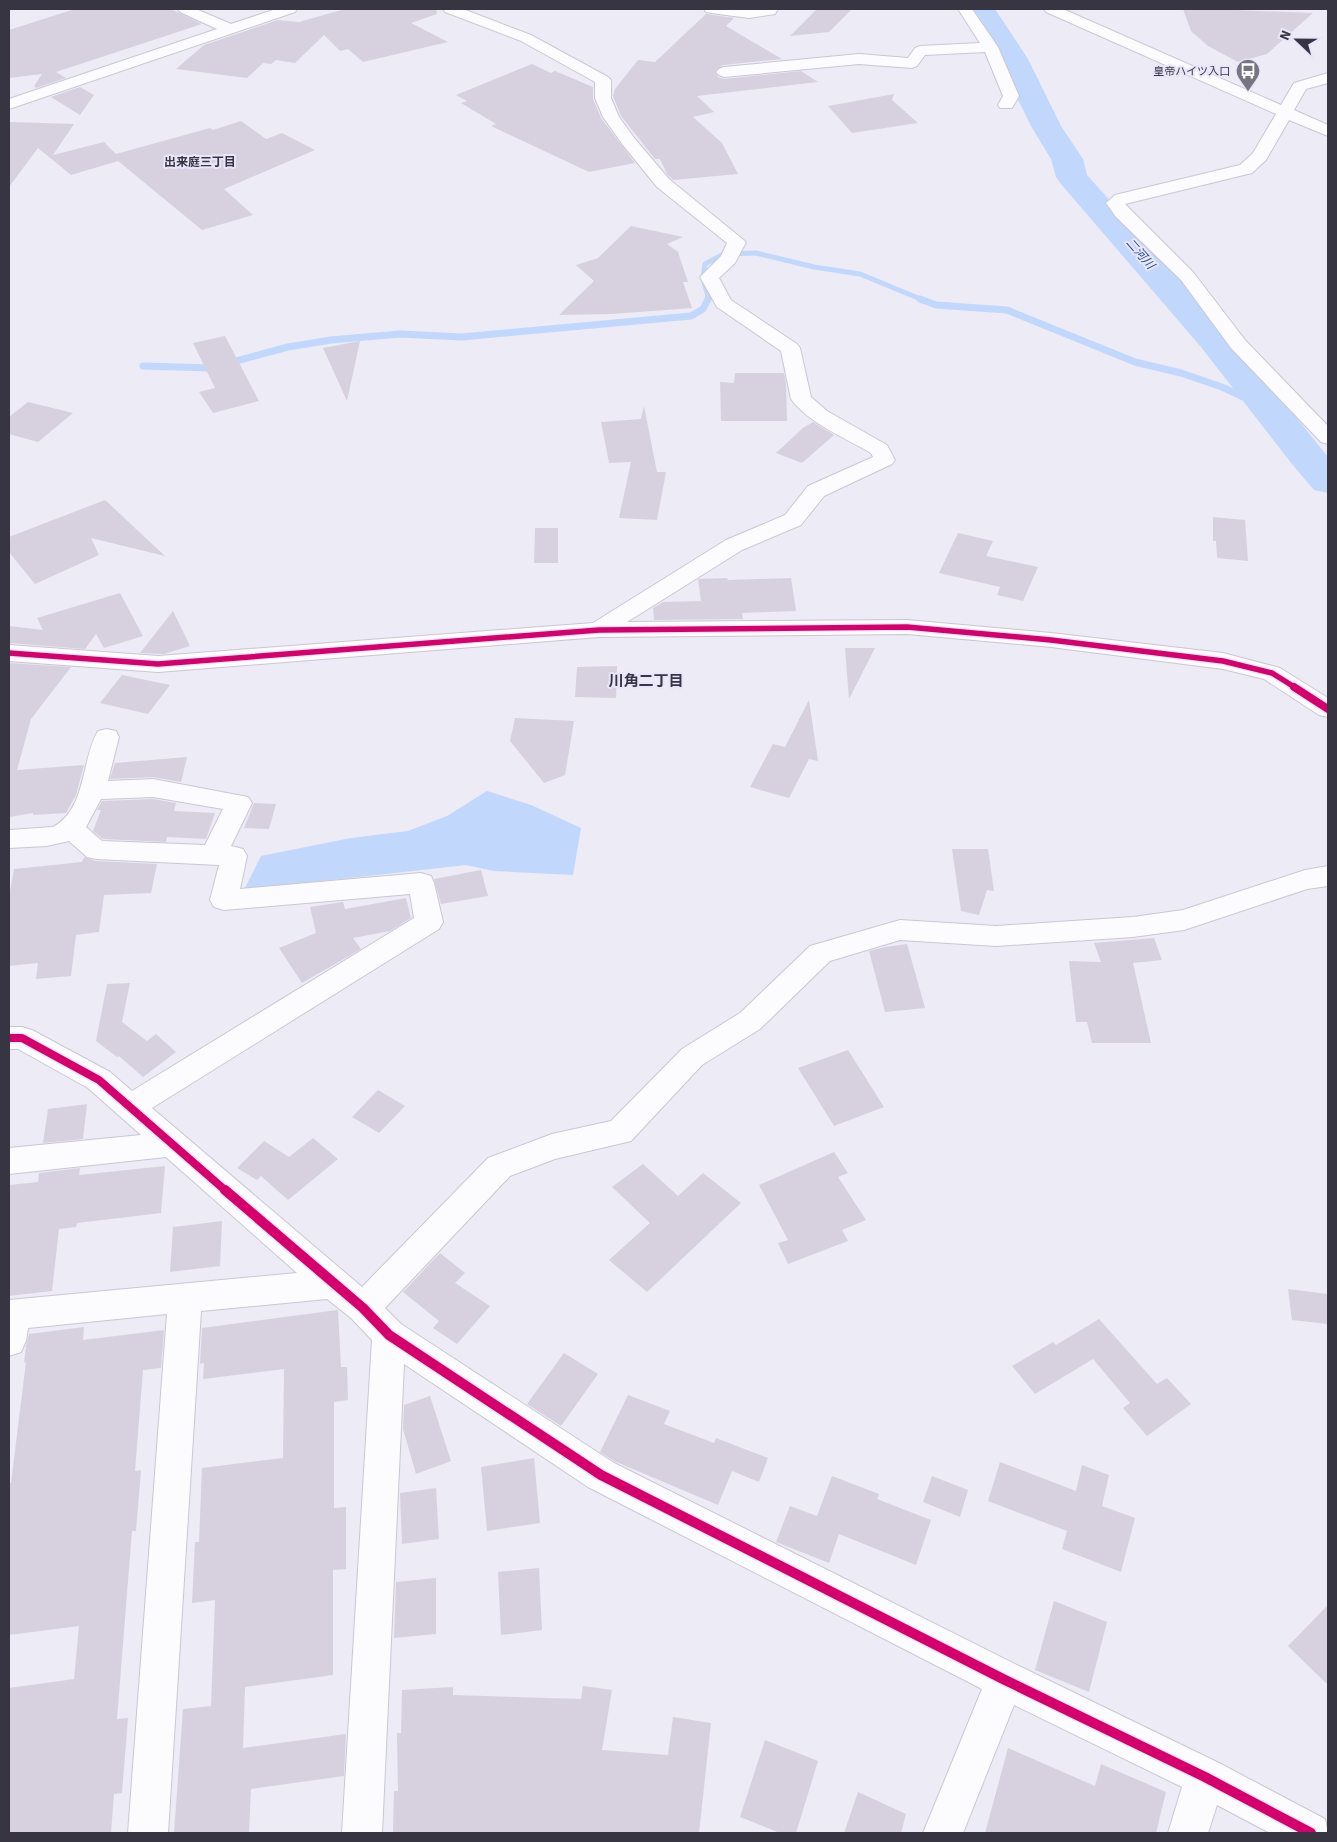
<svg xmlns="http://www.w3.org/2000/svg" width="1337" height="1842" font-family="'Source Sans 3','Noto Sans JP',sans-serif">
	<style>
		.water { fill: #c1d7fb }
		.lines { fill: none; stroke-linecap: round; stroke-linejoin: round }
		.stream-far1 { stroke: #c1d7fb; stroke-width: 5 }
		.stream { stroke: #c1d7fb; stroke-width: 7 }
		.river { fill: #c1d7fb; fill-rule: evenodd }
		.building { fill: #d7d1df }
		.minor-casing { stroke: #c9c7d3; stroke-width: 2 }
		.minor { fill: #fcfcfe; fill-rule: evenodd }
		.cycleway-far2-casing { stroke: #e9e6fb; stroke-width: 8 }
		.cycleway-far1-casing { stroke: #e9e6fb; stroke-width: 11 }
		.cycleway-casing { stroke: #e9e6fb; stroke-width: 13 }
		.cycleway-far2 { stroke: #d6006c; stroke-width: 5.5 }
		.cycleway-far1 { stroke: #d6006c; stroke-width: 8 }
		.cycleway { stroke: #d6006c; stroke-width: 10 }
		.labels { text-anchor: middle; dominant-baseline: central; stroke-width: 4; stroke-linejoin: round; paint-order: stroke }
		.far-poi-label { font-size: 11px; fill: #373542; stroke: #e9e6fb; text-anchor: end }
		.far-neighbourhood-label { font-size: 12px; font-weight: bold; fill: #373542; stroke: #e9e6fb }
		.far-water-label { font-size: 12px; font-style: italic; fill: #224a82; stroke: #e9e6fb }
		.neighbourhood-label { font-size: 15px; font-weight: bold; fill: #373542; stroke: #e9e6fb }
	</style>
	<rect width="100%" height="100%" fill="#ecebf6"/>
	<path class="water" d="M487,791L531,805L581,828L573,875L494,871L466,865L244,890L261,856L351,838L408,831L447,816Z"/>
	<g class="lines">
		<path class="stream-far1" d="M709,300L703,278L705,264L724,254L756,253L814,267L860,274L923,300"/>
		<g class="stream">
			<path d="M920,299L936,305L1007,310L1135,362L1181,373L1222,387L1269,409"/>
			<path d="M143,366L210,368L288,347L331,340L400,334L462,337L691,316L703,309L708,299"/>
		</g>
		<path class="river" d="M967,9H995L1028,59L1061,126L1083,159L1087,175L1227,331L1328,457V493L1314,490L1292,464L1201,347L1061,184L1056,177L1051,159L1031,126L998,59Z"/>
	</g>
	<g class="building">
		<path d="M75,9H171L202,24L56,72L66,78L36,88L34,86L42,74L9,78V30Z"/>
		<path d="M345,9H436L437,14L411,23L448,42L363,62L348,49L340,51L324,35L295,63L276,60L271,64L263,63L247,78L176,69L204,45L278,20L299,22Z"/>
		<path d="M817,9H852L829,32L790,36Z"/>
		<path d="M1183,9H1211L1313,13L1267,54L1238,62L1208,46L1191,31Z"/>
		<path d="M706,14L734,18L726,26L782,59L723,65L715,71L718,77L724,79L801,71L818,82L697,96L714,112L693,117L722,143L738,174L673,180L667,174L660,159H655L621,116L613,96L615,89L638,60L655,62Z"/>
		<path d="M532,64L551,73L555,71L593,87V99L601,118L635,163L589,172L491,126L496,124L461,103L467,101L456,95Z"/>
		<path d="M80,87L94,95L80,115L51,97Z"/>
		<path d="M894,94L892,100L918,123L852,133L828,106Z"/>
		<path d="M241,121L266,139L282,133L315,150L224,189L253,215L202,230L118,161L71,175L38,148L9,187V122L74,124L53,155L104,142L116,154L210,128L213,130Z"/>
		<path d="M631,226L683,237L667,244L678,252L688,282H683L692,308L612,314L559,315L594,281L576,265L598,258Z"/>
		<path d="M225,336L259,401L213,413L199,392L215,388L193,343Z"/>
		<path d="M360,341L347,401L323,348Z"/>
		<path d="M735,373H784L786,384L787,421H721L720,382L734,383Z"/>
		<path d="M28,402L73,413L38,442L9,434V417Z"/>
		<path d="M644,406L657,472H666L657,520L619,518L631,462L609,463L601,422L641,419Z"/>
		<path d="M813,422L834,435L802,463L776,453L803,428Z"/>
		<path d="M105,500L165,556L91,538L99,555L35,584L9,552V537Z"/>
		<path d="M1213,517L1245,520L1248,561L1217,558L1216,541H1213Z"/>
		<path d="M535,528H558V563H534Z"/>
		<path d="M958,533L993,541L986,556L1038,567L1023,601L997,595L1000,587L939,573Z"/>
		<path d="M727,578L728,580L791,578L796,611L742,613L743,619L654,620L653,608L663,602L701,601L698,579Z"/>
		<path d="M120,593L143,636L104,648L96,634L85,649L9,643V626L43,630L37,618Z"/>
		<path d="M173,611L190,646L164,654L140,653Z"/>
		<path d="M845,648H875L849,699Z"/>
		<path d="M9,663L71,667L31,719L17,770L84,765L76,795L66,813L33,815V813L9,817Z"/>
		<path d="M617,666L616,698L575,697L577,667Z"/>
		<path d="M122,675L170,685L148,714L100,703Z"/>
		<path d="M809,700L818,761L809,759L789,798L750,787L773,744L785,747Z"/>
		<path d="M515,718L574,721L565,775L544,783L510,741Z"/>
		<path d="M187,757L181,782L153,777L110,779L115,763Z"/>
		<path d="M153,799L176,803L174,811L215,813L206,839L167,837L166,842L103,839L93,831L101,810H97L102,801Z"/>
		<path d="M254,803L276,804L269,829L244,828Z"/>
		<path d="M952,849H988L994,891L987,890L979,915L961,911Z"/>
		<path d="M84,857L96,861L157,864L151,893L104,895L99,932L76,935L71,976L36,979L38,963L9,966V897L14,869L82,862Z"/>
		<path d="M481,870L488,896L441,904L434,879Z"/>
		<path d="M406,898L411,918L390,931L353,938L361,949L302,983L279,948L316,933L310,907L343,902L345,909Z"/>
		<path d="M1154,938L1162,960L1133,963L1151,1043H1092L1087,1022H1076L1069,961L1101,962L1094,943Z"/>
		<path d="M907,944L925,1008L885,1012L869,951L885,947Z"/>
		<path d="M130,983L122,1022L147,1041L156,1034L176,1052L143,1077L119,1056L117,1057L96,1041L107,984Z"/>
		<path d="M848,1050L884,1107L834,1126L798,1068Z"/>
		<path d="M378,1090L405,1106L379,1133L352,1117Z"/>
		<path d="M87,1104L83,1139L43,1143L48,1109Z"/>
		<path d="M313,1138L338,1159L288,1200L261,1176L257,1180L237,1168L264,1141L289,1157Z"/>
		<path d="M834,1152L848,1173L838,1177L866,1220L842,1230L848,1241L788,1264L778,1243L788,1240L759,1185Z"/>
		<path d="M643,1164L678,1196L703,1173L741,1203L647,1292L609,1260L650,1223L612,1187Z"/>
		<path d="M165,1166L161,1213L77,1223L76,1227L59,1229L52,1291L9,1296V1185L38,1182L39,1173L80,1168L79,1175Z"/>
		<path d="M222,1221L220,1266L170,1272L173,1227Z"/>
		<path d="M440,1253L465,1273L455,1283L490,1306L457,1344L433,1328L439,1321L403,1292Z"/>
		<path d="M1288,1289L1328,1294V1324L1292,1320Z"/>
		<path d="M338,1310L341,1367H347L348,1400L334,1402V1508L346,1507V1569L333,1570V1675L245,1687L243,1748L346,1734L344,1776L251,1789L249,1833H174L183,1709L211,1706L215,1600L192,1603L195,1542H199L202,1468L283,1458L284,1369L203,1379L204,1363L200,1364L202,1328Z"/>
		<path d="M1099,1319L1157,1384L1167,1378L1191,1404L1147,1436L1123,1408L1130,1403L1093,1359L1035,1394L1012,1366L1053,1342L1056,1345Z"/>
		<path d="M84,1327L83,1340L164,1330L161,1368L143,1370L135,1471L141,1470L136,1531H132L117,1719L128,1718L122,1793L114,1794L111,1833H9V1688L74,1679L79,1626L9,1635V1483H11L26,1362L24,1363L26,1346L29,1334Z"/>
		<path d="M564,1353L598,1374L561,1426L527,1404Z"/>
		<path d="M628,1395L670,1411L664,1424L714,1443L716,1438L768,1458L759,1482L732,1471L718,1505L614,1461L600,1452Z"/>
		<path d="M430,1396L451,1461L416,1474L403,1429L404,1405Z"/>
		<path d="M534,1458L540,1523L487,1531L481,1467Z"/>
		<path d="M1000,1462L1076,1491L1082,1465L1109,1475L1102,1506L1135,1518L1121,1572L1062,1549L1067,1531L988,1501Z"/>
		<path d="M832,1476L879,1494L877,1499L931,1520L916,1565L839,1534L829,1563L776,1542L790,1506L817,1516Z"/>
		<path d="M932,1476L968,1490L960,1517L923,1502Z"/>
		<path d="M436,1488L439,1539L402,1544L400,1493Z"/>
		<path d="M539,1568L542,1630L501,1635L498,1572Z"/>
		<path d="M436,1578V1634L394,1638L396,1582Z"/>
		<path d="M1054,1601L1107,1622L1089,1692L1035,1670Z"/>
		<path d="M1328,1605V1685L1288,1646Z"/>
		<path d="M583,1686L612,1690L602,1750L668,1755L673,1717L711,1723L699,1833H393L394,1791H398L397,1733H401L402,1690L453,1687V1695L581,1699Z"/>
		<path d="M765,1740L818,1761L796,1833H780L740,1817Z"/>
		<path d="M1008,1748L1095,1786L1101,1764L1166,1792L1156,1833H985Z"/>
		<path d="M858,1792L906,1814L901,1833H844Z"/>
	</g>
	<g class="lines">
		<defs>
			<g id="minor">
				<path d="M178,9H196L231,24L276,9H297L295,12L9,109V99L217,29L180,12Z"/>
				<path d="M443,9H463L531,35L608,77L611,80V98L619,117L635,139L669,179L746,242L735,263L719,278L731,300L797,344L800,348L811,397L827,411L887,445L895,460L892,464L824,496L801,525L742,550L627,622L907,620L1051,633L1223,653L1280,668L1328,698V717L1319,715L1264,679L1223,669L1051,647L907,634L599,637L158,672L9,661V645L158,656L593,623L726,540L785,515L808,486L873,457L871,453C847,439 807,422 791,399L781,351L717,307L700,277L721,256L727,243L657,187L623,145L603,117L595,98V82L521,41L445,12Z"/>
				<path d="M704,9H778L775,14L749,18L711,13L706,12Z"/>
				<path d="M958,9H972L998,47L1019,96L1012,108H1000L998,105L1003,96L985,52L925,55L917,66L912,68L859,64L724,77L719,75L716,72L719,69L724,67L859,54L908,58L915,48L920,46L980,43Z"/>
				<path d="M1044,9H1063L1281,105L1294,83L1328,73V83L1306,89L1294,110L1328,125V136L1289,120L1266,160L1252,173L1125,204L1193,272L1245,340L1328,426V444L1321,442L1231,348L1181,280L1116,217L1106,203L1115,195L1240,165L1253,153L1276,114L1046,12Z"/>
				<path d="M107,729L116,731L119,737L108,781L153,779L248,797L252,803L231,846L243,849L247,856L240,889L421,873L431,876L434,883L443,922L439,929L152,1108L362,1287L488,1158L552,1134L611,1121L682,1049L740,1013L810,946L900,920L996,926L1133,917L1183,910L1305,870L1328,866V886L1307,889L1184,930L1133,937L996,946L900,940L830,961L760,1029L702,1065L631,1141L555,1159L510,1176L385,1308L401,1324L614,1463L1019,1666L1219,1763L1325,1819L1328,1833H1270L1217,1805L1208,1833H1168L1182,1787L1014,1705L963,1833H923L982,1689L588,1487L404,1364L382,1833H342L372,1340L351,1318L327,1299L201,1311L168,1833H128L167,1314L28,1328L26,1341L21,1352L9,1356V1300L297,1273L166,1157L9,1174V1148L141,1135L88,1088L18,1049H9V1027H22L32,1030L110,1072L132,1091L414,918L410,894L224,910L214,907L210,900L219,865L96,859L87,857L69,841L47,846L9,848V830L53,827C87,809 81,759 98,731ZM153,797L223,809L205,845L102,841L86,827L101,799Z"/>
			</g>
		</defs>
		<use href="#minor" class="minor-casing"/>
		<use href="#minor" class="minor"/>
		<defs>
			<path id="cycleway-far2" d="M9,653L158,664L599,630L907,627L1051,640L1223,661L1272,673L1296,688"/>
			<g id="cycleway-far1">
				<path d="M1294,687L1328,709"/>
				<path d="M9,1038H22L99,1080L226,1191"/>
			</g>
			<path id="cycleway" d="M225,1190L363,1308L389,1335L601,1475L1005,1680L1205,1777L1311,1833"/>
		</defs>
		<use href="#cycleway-far2" class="cycleway-far2-casing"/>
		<use href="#cycleway-far1" class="cycleway-far1-casing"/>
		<use href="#cycleway" class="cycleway-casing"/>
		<use href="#cycleway-far2" class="cycleway-far2"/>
		<use href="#cycleway-far1" class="cycleway-far1"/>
		<use href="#cycleway" class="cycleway"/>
	</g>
	<defs>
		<symbol id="bus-pin" viewBox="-11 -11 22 30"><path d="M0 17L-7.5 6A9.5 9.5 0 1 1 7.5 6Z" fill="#767581" stroke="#e9e6fb"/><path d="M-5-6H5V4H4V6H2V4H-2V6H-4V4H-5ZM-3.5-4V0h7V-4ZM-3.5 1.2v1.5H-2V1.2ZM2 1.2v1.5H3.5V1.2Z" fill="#fff"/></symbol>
	</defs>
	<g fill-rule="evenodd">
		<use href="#bus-pin" x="1234" y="57" width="28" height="38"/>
	</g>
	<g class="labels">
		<g class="far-poi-label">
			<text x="1230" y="71">皇帝ハイツ入口</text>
		</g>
		<g class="far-neighbourhood-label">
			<text x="200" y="162">出来庭三丁目</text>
		</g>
		<g class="far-water-label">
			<text transform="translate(1140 254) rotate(49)">二河川</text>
		</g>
		<g class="neighbourhood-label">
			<text x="646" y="681">川角二丁目</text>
		</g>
	</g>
	<rect width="1337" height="1842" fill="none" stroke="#373542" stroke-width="20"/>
	<g transform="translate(1297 40) rotate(292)" stroke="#e9e6fb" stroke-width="4" paint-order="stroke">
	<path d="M0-4L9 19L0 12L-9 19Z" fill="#373542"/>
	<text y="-8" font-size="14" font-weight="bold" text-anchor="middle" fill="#373542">N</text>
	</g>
</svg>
